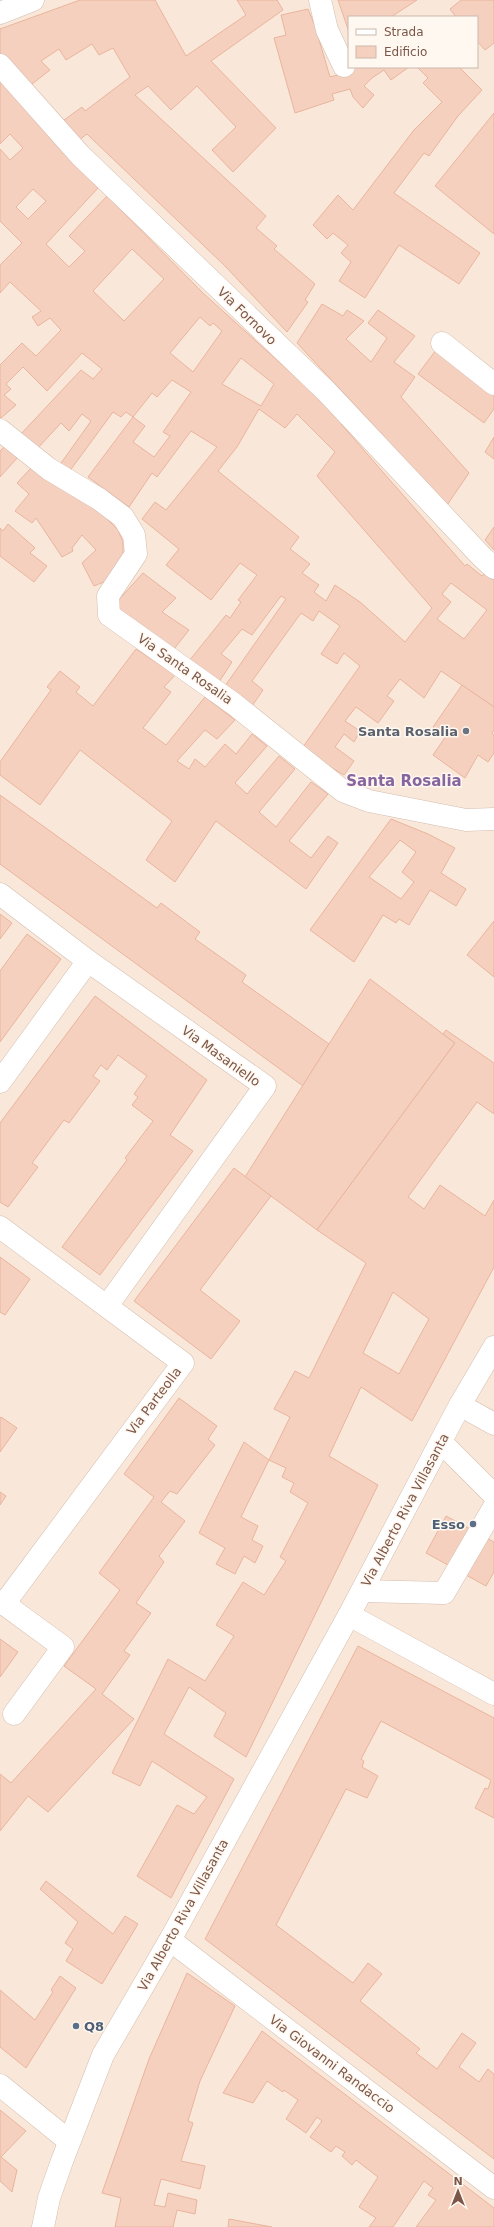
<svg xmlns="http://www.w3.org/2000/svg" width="494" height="2227" font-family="'DejaVu Sans',sans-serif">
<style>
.residential{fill:#f9e8d9;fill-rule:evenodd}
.building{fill:#f6d0be;stroke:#eab49d;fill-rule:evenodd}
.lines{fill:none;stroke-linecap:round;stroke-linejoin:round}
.minor-casing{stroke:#d4bdaf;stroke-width:23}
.minor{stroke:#fff;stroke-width:22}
.worship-dot{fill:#6b7280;stroke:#fff8f1;stroke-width:1.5}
.service-dot{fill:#5c6f8a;stroke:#fff8f1;stroke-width:1.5}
.labels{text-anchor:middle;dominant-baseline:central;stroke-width:3;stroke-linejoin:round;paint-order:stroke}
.street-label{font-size:13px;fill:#7c5749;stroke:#fff8f1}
.worship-label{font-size:13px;font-weight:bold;fill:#5b616d;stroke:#fff8f1;text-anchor:end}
.service-label{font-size:13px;font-weight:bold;fill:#4e5e75;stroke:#fff8f1;text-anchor:end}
.quarter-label{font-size:15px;font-weight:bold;fill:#87659f;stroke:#fff8f1}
</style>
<rect width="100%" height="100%" fill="#fef4e9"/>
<path class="residential" d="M0,0H494V2227H0ZM349,17H477V67H349Z"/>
<g class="building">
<path d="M80,0H155L186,56L246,15L237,0H277L283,10L211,61L276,128L233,172L212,150L236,127L197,86L171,110L148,86L135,95L266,216L256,228L277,246L274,249L315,284L305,300L308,302L287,332L225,266L87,134L76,142L60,123L82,107L85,111L130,77L113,48L99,55L92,44L66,60L59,49L41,61L50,70L28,87L0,54V29Z"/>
<path d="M338,0H417L391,17H349V32Z"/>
<path d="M461,0H494V43L485,50L477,41V17H456L450,9Z"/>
<path d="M308,9L315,26L330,77L348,72L352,67H409L391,80L384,70L372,78L364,86L374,95L363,108L353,97L350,89L332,94L334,100L295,113L274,38L286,35L281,15Z"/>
<path d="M417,67H459L482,90L458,116L429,156L424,153L394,193L480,253L459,284L399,245L365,298L339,281L351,262L341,253L348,245L333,233L327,239L313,225L338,195L353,210L414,130L442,102L423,83L428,78Z"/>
<path d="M0,81L98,188L46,244L69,267L85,251L69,236L107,196L203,293L344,421L341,424L465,566L467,564L482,576L486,573L494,580V707L441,671L424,698L400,679L387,696L394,701L378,723L356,707L345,721L360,731L354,742L344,734L335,747L354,761L344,775L322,762L303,747L360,666L344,653L337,664L321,654L340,626L319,611L313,621L301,613L252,681L263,690L252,706L225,686L286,599L281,596L252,635L242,629L221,654L232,662L219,682L189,661L226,615L230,618L241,602L238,600L257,575L240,563L211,600L166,565L179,549L142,519L155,502L166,510L217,447L191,431L157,477L152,473L129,507L88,477L133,417L145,426L133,442L154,457L170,436L163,432L191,392L172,380L157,397L152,393L133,417L126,412L121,417L113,412L69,472L59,466L91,421L82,414L69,431L61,423L37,449L20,435L81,370L93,379L102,369L82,353L47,391L23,367L6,384L11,389L4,395L16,405L1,418L0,417V365L22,343L36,356L61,330L50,318L38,326L32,317L41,311L10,282L0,293V265L22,243L0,221V149L10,160L23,148L10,134L0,144ZM33,189L46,201L28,219L16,207ZM132,249L164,279L124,321L93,291ZM200,317L210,326L213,323L222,331L193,372L170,353ZM241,358L274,384L261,406L222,384ZM259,409L285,428L297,414L335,452L317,476L432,608L405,642L360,602L335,585L326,601L314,592L319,585L302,573L310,564L290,549L299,537L218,471L237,447ZM451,583L487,610L464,639L437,619L451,602L442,594Z"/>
<path d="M494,113V234L435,186Z"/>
<path d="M322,304L343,316L347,310L364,321L346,339L371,362L387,338L368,323L378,310L415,336L394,362L415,377L401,397L469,473L445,508L377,429L297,343Z"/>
<path d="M436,350L494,393V409L484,423L418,374Z"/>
<path d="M494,437V459L485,452Z"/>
<path d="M6,445L19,456L0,477V451Z"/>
<path d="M33,466L101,513L118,530L123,542V558L106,581L94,586L82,563L96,550L82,535L72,548L73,551L62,557L36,518L32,523L15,511L29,494L17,483Z"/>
<path d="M8,524L35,548L30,553L47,566L34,582L0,556V528L3,531Z"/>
<path d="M494,527V550L485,540Z"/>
<path d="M143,573L176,598L162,612L189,630L174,649L114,605Z"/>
<path d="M136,649L175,675L164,687L171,692L143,728L166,745L205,697L235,720L217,739L205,730L177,761L189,769L195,759L205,767L225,744L236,754L252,734L267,746L235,783L247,794L279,756L295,769L259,812L276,827L311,782L328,794L289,841L311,858L328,836L338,843L306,889L216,821L175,882L146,860L172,821L80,750L40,805L0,775V762L51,690L47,687L60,671L80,687L76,692L93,706Z"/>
<path d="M462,685L494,707V730L492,733L494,735V753L488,762L478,755L465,778L433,755L446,736L433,727Z"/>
<path d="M0,795L157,908L161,903L200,932L195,939L246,975L242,982L329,1044L303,1086L0,864Z"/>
<path d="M391,819L428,834L455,848L441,873L466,889L456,906L430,890L409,925L399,919L396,923L383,915L354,962L310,930ZM400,840L416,852L402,872L414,882L401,899L369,877Z"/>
<path d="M0,914L12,923L0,939Z"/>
<path d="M494,921V977L467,955Z"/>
<path d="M27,934L61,959L0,1042V971Z"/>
<path d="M370,979L455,1043L317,1230L245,1177Z"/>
<path d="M95,996L207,1080L170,1135L193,1151L100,1275L62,1247L127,1160L125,1158L153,1121L132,1105L138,1097L134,1094L147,1076L118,1055L107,1070L101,1065L93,1076L100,1081L69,1123L64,1120L32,1163L38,1167L8,1207L0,1202V1123Z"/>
<path d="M446,1030L494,1063V1114L477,1102L408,1197L424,1209L440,1185L485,1216L494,1200V1267L412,1421L361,1387L329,1456L378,1485L246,1757L214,1736L226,1713L189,1687L164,1734L234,1779L171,1898L137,1876L177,1805L194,1814L207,1797L152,1761L140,1786L112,1773L168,1659L205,1681L234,1636L216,1625L243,1582L264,1595L286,1561L280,1557L308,1503L290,1492L294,1483L282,1477L286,1468L269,1460L290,1417L274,1409L295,1371L309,1378L366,1263L317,1230L455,1043L443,1034ZM393,1292L429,1319L399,1374L363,1353Z"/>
<path d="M234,1168L271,1196L200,1290L240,1321L211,1359L134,1301Z"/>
<path d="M0,1257L30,1279L5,1315L0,1312Z"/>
<path d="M179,1398L217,1426L208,1439L215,1445L177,1494L170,1491L161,1502L185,1521L159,1556L164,1562L136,1603L151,1613L124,1651L130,1655L102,1694L134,1719L48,1812L28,1796L0,1831V1774L11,1783L96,1689L64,1666L120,1590L99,1573L154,1497L124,1474Z"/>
<path d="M1,1417L17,1428L0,1452V1418Z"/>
<path d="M244,1442L269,1460L241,1517L258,1526L252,1540L263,1546L255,1563L244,1556L235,1574L216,1564L225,1548L199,1533Z"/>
<path d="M0,1492L6,1496L0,1505Z"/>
<path d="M446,1516L494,1542V1572L486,1586L426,1553Z"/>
<path d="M0,1639L18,1652L0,1677Z"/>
<path d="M358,1646L494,1718V1818L475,1808L485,1788L488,1789L491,1780L381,1721L361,1759L364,1761L362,1767L378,1776L367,1798L346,1789L276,1925L353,1983L368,1963L382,1974L360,2001L420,2049L416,2053L437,2069L462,2033L476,2043L459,2067L479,2082L488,2069L494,2074V2159L205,1939Z"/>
<path d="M46,1881L113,1934L125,1916L138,1924L102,1984L66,1961L73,1949L65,1943L78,1922L40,1889Z"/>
<path d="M187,1973L235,2006L200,2081L188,2121L193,2123L181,2161L205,2166L200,2189L161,2179L154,2205L165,2207L168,2193L197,2200L195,2214L177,2210L173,2227H115L121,2198L102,2193L149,2059Z"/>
<path d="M60,1976L76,1988L26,2068L0,2047V1990L35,2020L53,1992L51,1990Z"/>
<path d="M262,2031L494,2208V2227H416L436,2200L428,2195L433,2188L424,2181L393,2227H369L376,2218L359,2207L378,2177L356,2160L352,2165L342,2156L345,2152L336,2146L331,2152L310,2137L322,2121L317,2117L306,2133L286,2119L298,2100L284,2090L283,2092L267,2081L253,2103L223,2093Z"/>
<path d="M0,2110L26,2131L1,2157L17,2170L12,2192L0,2181Z"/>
<path d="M229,2219L272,2227H228Z"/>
</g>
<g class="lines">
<g class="minor-casing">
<g id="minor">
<path d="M320,0L327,30L344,66"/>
<path d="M0,13L33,0"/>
<path d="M0,65L80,155L326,391L482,557L494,568"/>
<path d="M442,343L494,384"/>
<path d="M0,430L49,469L99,499L123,517L134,535L136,554L108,596L109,615L234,704L343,791L369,801L466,820L494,819"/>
<path d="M0,894L88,961L265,1086L107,1306"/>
<path d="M0,1082L88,961"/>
<path d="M0,1227L183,1363L4,1604"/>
<path d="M460,1405L494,1424"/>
<path d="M441,1442L494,1495"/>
<path d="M362,1591L444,1593L494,1507"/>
<path d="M0,1601L63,1647L14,1714"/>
<path d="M349,1615L494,1694"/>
<path d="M170,1940L494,2188"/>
<path d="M0,2085L69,2141"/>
<path d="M43,2227L49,2198L62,2161L103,2055L170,1940L349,1615L460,1405L494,1347"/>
</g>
</g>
<use href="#minor" class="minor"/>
</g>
<circle class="worship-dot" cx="466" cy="731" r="4"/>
<g class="service-dot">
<circle cx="473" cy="1524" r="4"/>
<circle cx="76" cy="2026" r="4"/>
</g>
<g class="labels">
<g class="street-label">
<text transform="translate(247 316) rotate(44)">Via Fornovo</text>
<text transform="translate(185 669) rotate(35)">Via Santa Rosalia</text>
<text transform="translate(221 1056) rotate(36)">Via Masaniello</text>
<text transform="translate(154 1401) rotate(-53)">Via Parteolla</text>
<text transform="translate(405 1510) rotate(-62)">Via Alberto Riva Villasanta</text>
<text transform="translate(183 1915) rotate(-61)">Via Alberto Riva Villasanta</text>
<text transform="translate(332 2064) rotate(37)">Via Giovanni Randaccio</text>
</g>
<g class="worship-label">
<text x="458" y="731">Santa Rosalia</text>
</g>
<g class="service-label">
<text x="465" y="1524">Esso</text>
<text x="84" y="2026" text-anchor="start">Q8</text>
</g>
<g class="quarter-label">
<text x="404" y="781">Santa Rosalia</text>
</g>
</g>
<rect x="348" y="16" width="130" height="52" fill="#fff8f1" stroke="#cbb8ae"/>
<rect x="356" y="29" width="20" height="6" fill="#ffffff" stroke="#cbb8ae"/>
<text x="384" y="36" font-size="12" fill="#7c5749">Strada</text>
<rect x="356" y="46" width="20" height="12" fill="#f6d0be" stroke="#cbb8ae"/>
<text x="384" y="56" font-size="12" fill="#7c5749">Edificio</text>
<g transform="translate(458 2191)" stroke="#fff8f1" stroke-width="3" paint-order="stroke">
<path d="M0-3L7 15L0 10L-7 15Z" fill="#7c5749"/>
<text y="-6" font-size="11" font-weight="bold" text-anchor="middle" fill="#7c5749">N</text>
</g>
</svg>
